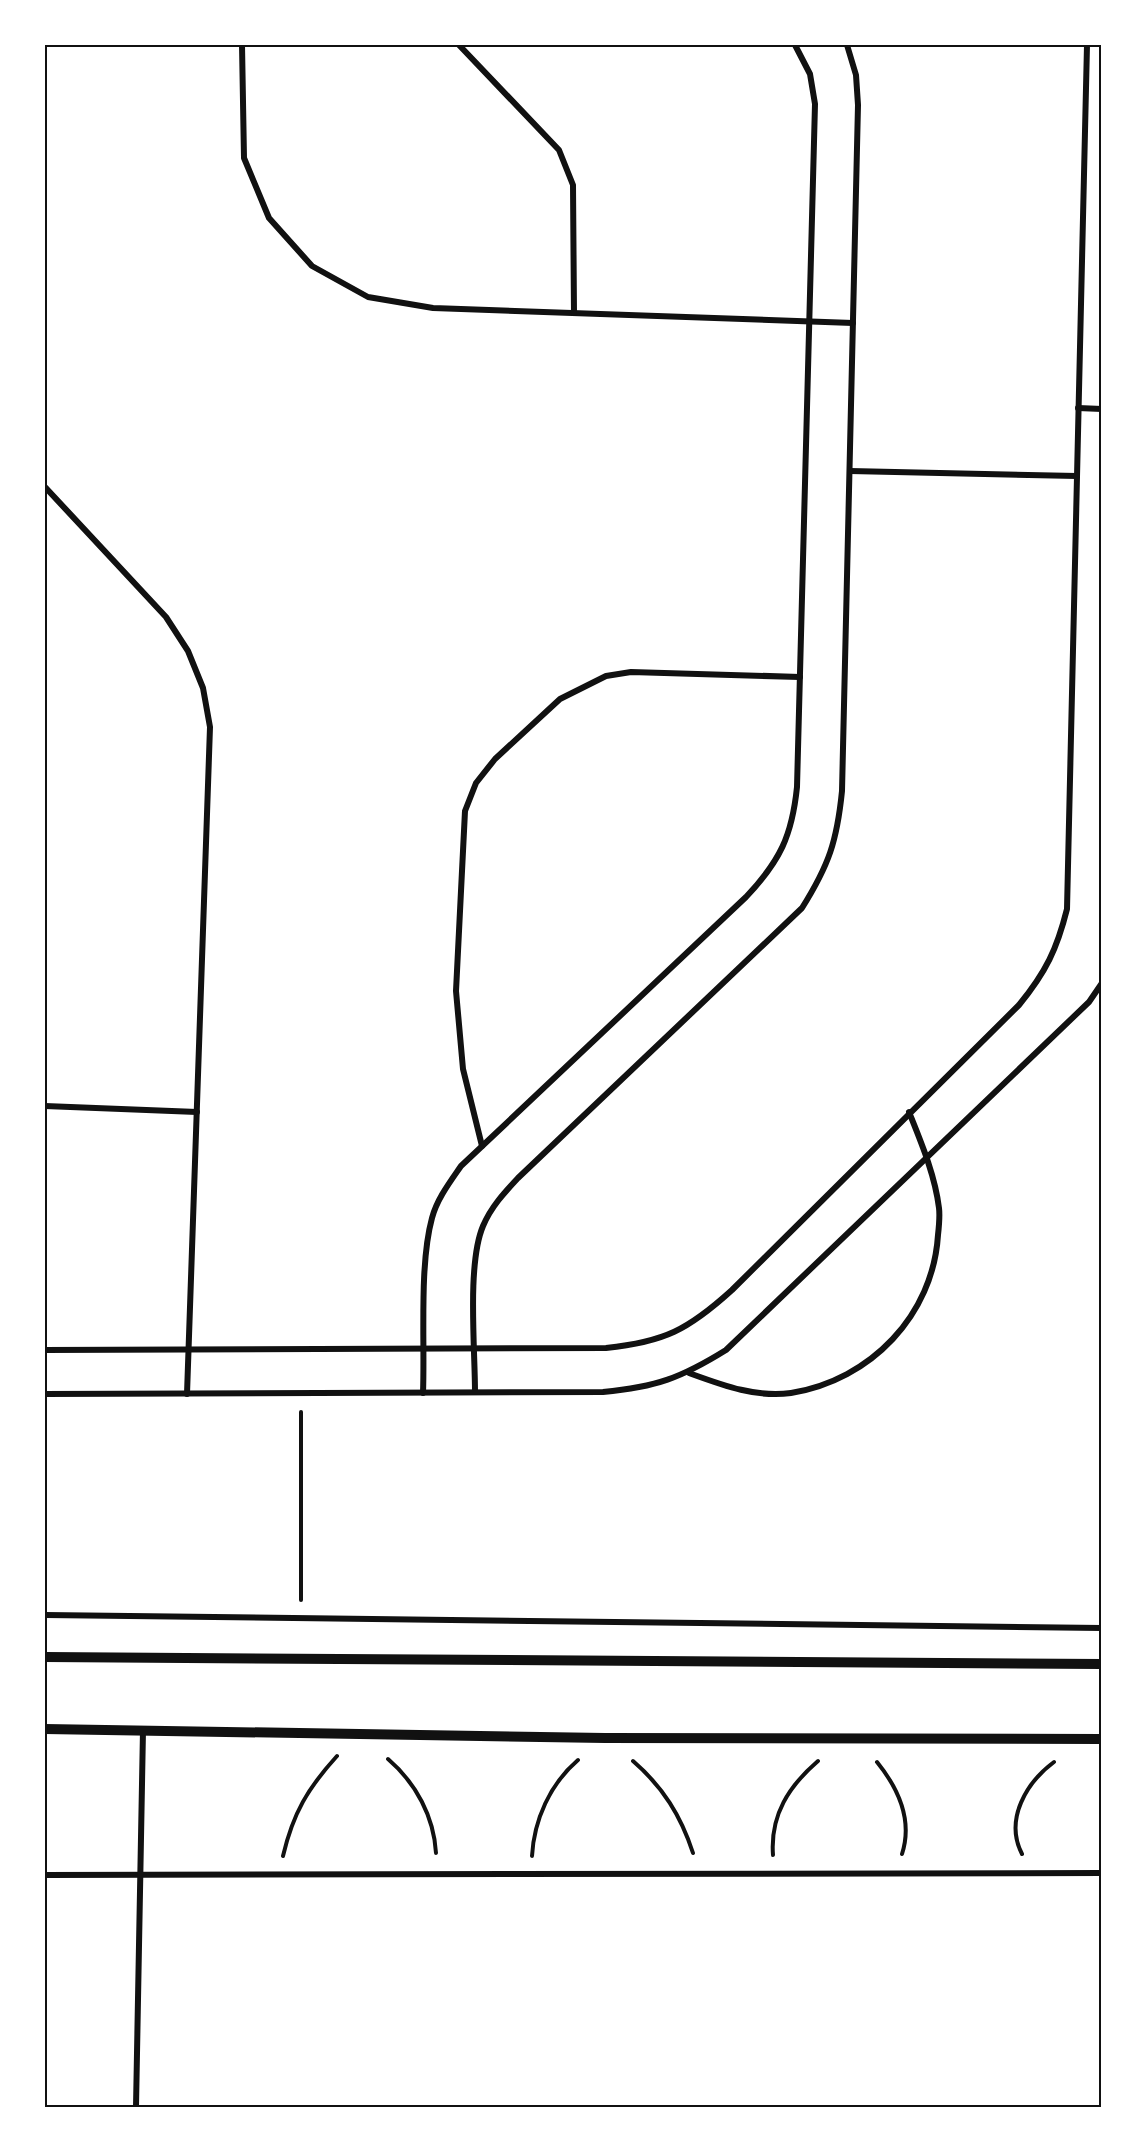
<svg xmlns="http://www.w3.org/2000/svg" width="1147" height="2152" font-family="Commissioner,sans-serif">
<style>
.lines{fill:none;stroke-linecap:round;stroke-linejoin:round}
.path{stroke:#111;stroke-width:4}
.minor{stroke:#111;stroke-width:6}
.tertiary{stroke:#111;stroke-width:10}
.neatline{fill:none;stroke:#111;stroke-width:2}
</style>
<rect width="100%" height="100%" fill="#fff"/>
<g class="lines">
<g class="path">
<path d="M301,1600V1412"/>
<path d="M388,1759C416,1783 434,1817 436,1853"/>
<path d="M633,1761C663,1787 681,1816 693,1853"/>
<path d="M877,1762C898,1788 913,1820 902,1854"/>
<path d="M1022,1854C1004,1819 1027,1782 1054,1762"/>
<path d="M773,1855C770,1815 789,1786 818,1761"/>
<path d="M283,1856C293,1813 308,1788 337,1756"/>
<path d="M532,1856C534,1820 550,1784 578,1760"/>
</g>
<g class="minor">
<path d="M242,45L244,158L269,218L312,266L368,297L433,308L853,323"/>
<path d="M459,45L559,150L573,185L574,313"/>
<path d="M1078,408L1102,409"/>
<path d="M850,471L1077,476"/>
<path d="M45,487L166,617L188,651L203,688L210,727L187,1394"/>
<path d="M45,1106L197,1112"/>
<path d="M482,1146L463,1069L456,991L465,811L476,783L495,759L560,699L606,676L631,672L800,677"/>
<path d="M45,1350L606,1348C664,1342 688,1330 732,1290L1019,1005C1046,972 1057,949 1067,909L1087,45"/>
<path d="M689,1373C722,1385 756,1398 791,1393C871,1380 933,1315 938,1235C939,1226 940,1216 939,1208C935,1175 921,1142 909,1112"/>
<path d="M475,1392C475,1348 467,1264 483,1226C491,1207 504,1193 518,1178L802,908C829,865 837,841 842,791L858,105L856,75L847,45"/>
<path d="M423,1393C425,1341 419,1266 432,1218C437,1199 450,1182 461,1166L746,897C780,861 792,836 797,787L815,104L810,74L795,45"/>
<path d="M45,1394L603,1392C656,1387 681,1378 726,1350L1089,1002L1102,983"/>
<path d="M45,1615L1102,1628"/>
<path d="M45,1875L1102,1873"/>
<path d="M136,2107L143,1730"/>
</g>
<g class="tertiary">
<path d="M45,1657L1102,1664"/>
<path d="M45,1729L605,1738L1102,1739"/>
</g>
</g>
<rect width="1147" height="2152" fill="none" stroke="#ffffff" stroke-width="93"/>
<rect x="46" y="46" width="1054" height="2060" class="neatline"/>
</svg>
